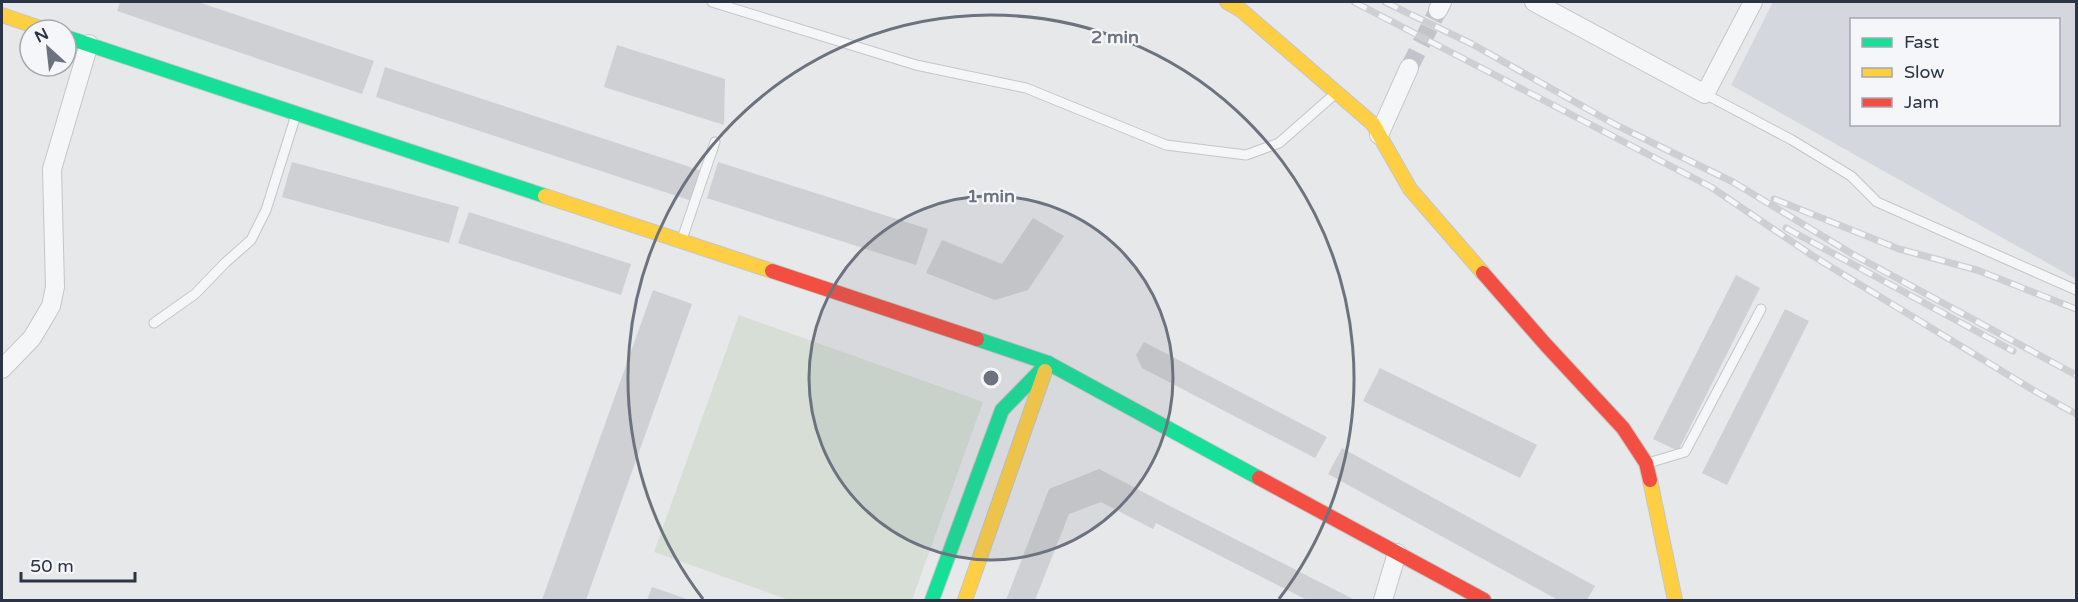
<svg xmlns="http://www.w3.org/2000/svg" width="2078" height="602" font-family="'Varela Round',sans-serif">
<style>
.built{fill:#d4d7dd;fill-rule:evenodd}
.green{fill:#d6ded6}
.building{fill:#ced0d3}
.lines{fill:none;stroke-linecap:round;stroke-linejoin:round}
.street-tunnel{stroke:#c1c4c9;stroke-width:18;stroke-dasharray:18 9;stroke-linecap:butt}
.lane-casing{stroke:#c4c6c8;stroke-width:11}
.street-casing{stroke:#c4c6c8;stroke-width:20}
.fast-casing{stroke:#c4c6c8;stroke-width:16}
.slow-casing{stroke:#c4c6c8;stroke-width:16}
.jam-casing{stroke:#c4c6c8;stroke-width:16}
.lane{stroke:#f5f6f7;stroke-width:9}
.street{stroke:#f5f6f7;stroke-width:18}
.fast{stroke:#16e098;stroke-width:14}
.slow{stroke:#ffcf43;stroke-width:14}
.jam{stroke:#f24e42;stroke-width:14}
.rail-casing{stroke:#cecfd2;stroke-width:7}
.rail{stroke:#f4f6f9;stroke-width:4.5;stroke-dasharray:14;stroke-linecap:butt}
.ring{fill:none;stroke:#6c737f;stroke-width:3}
.centre{fill:#6c737f;stroke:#f4f6f9;stroke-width:3}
.ring-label{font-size:18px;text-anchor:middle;font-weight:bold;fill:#6c737f;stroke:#f4f6f9;stroke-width:4.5;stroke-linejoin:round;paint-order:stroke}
</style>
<rect width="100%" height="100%" fill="#e6e8ea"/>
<path class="built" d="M1773,2H2076V279L1731,85ZM1852,20H2058V124H1852Z"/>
<path class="green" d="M739,315L983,402L912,600H789L654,552Z"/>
<g class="building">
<path d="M120,2H198L374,61L362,94L117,11Z"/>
<path d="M617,45L725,79L724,125L604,87Z"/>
<path d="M385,67L702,171L692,201L376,97Z"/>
<path d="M292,162L459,207L449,243L282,197Z"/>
<path d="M718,162L928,229L916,265L707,198Z"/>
<path d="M469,212L631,264L621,295L458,243Z"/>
<path d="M1033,218L1064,236L1028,290L995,300L926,273L942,240L1002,264Z"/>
<path d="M1736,275L1760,288L1678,451L1653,439Z"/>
<path d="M653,290L692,304L586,600H542Z"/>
<path d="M1785,309L1809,321L1727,485L1702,473Z"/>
<path d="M1144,342L1327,437L1315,458L1142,368L1136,355Z"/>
<path d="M1380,368L1537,445L1520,478L1363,401Z"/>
<path d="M1342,448L1595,586L1587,600H1558L1328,474Z"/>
<path d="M1099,469L1166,504L1355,600H1307L1156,523L1153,529L1101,502L1069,514L1035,600H1006L1049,489Z"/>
<path d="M652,587L690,600H647Z"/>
</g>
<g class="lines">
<path class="street-tunnel" d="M1409,68L1438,10"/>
<g class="lane-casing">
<g id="lane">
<path d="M712,2L916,65L1026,88L1166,145L1246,155L1279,143L1336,93"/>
<path d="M1705,94L1792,140L1851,176L1877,202L2076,290"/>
<path d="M682,239L715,142"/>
<path d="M154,323L195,294L226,262L251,240L266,210L296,115"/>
<path d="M1648,463L1685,452L1761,309"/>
</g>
</g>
<g class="street-casing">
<g id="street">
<path d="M1534,2L1705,94L1753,2"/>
<path d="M1438,10L1442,2"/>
<path d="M1379,135L1409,68"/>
<path d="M2,369L32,338L51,306L55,287L52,169L89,44"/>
<path d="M1383,600L1397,553"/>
</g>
</g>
<g class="fast-casing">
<g id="fast">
<path d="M66,37L545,196"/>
<path d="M977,339L1048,363L1259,478"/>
<path d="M932,600L1002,410L1048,363"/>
</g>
</g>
<g class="slow-casing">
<g id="slow">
<path d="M1227,2L1241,10L1373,124L1410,189L1483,273"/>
<path d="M2,15L46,30"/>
<path d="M545,196L772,271"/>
<path d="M1650,480L1675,600"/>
<path d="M965,600L1045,371"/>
</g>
</g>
<g class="jam-casing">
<g id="jam">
<path d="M772,271L977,339"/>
<path d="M1483,273L1546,345L1623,428L1646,463L1650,480"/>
<path d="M1259,478L1484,600"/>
</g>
</g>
<use href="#lane" class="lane"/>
<use href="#street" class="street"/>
<use href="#fast" class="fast"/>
<use href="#slow" class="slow"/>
<use href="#jam" class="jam"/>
<g class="rail-casing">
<g id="rail">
<path d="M1354,2L1711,187L1813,256L2033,390L2076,414"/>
<path d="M1385,2L1472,44L1616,125L1733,182L1854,255L2076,375"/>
<path d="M1774,199L1899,249L1977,270L2076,309"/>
<path d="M1786,228L2013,351"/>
</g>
</g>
<use href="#rail" class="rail"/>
</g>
<circle cx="991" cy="378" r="182" fill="#6c737f" fill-opacity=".12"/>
<g class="ring">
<circle cx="991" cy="378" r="182"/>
<path d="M703 599A363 363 0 1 1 1279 599"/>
</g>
<circle cx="991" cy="378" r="9" class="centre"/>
<g class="ring-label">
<text x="1115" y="43">2 min</text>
<text x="991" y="202">1 min</text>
</g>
<rect width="2078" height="602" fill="none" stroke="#2b3445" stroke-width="6"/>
<rect x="1850" y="18" width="210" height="108" fill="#f4f6f9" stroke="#a4a8b1" stroke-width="1.5"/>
<rect x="1862" y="38" width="30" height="9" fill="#16e098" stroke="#a4a8b1" stroke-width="1.5"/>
<text x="1904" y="48" font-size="18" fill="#2b3445">Fast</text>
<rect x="1862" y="68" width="30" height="9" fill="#ffcf43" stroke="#a4a8b1" stroke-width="1.5"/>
<text x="1904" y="78" font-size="18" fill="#2b3445">Slow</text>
<rect x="1862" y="98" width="30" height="9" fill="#f24e42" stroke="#a4a8b1" stroke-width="1.5"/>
<text x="1904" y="108" font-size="18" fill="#2b3445">Jam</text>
<g transform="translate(48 48) rotate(333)"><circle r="28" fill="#f4f6f9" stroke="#a4a8b1" stroke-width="1.5"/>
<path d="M0-4.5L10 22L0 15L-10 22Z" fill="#6c737f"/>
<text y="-9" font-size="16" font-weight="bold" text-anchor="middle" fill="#2b3445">N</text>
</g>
<path d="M21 572v9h114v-9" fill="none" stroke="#2b3445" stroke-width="3"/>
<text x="30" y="572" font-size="18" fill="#2b3445" stroke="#f4f6f9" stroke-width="4.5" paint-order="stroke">50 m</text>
</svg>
